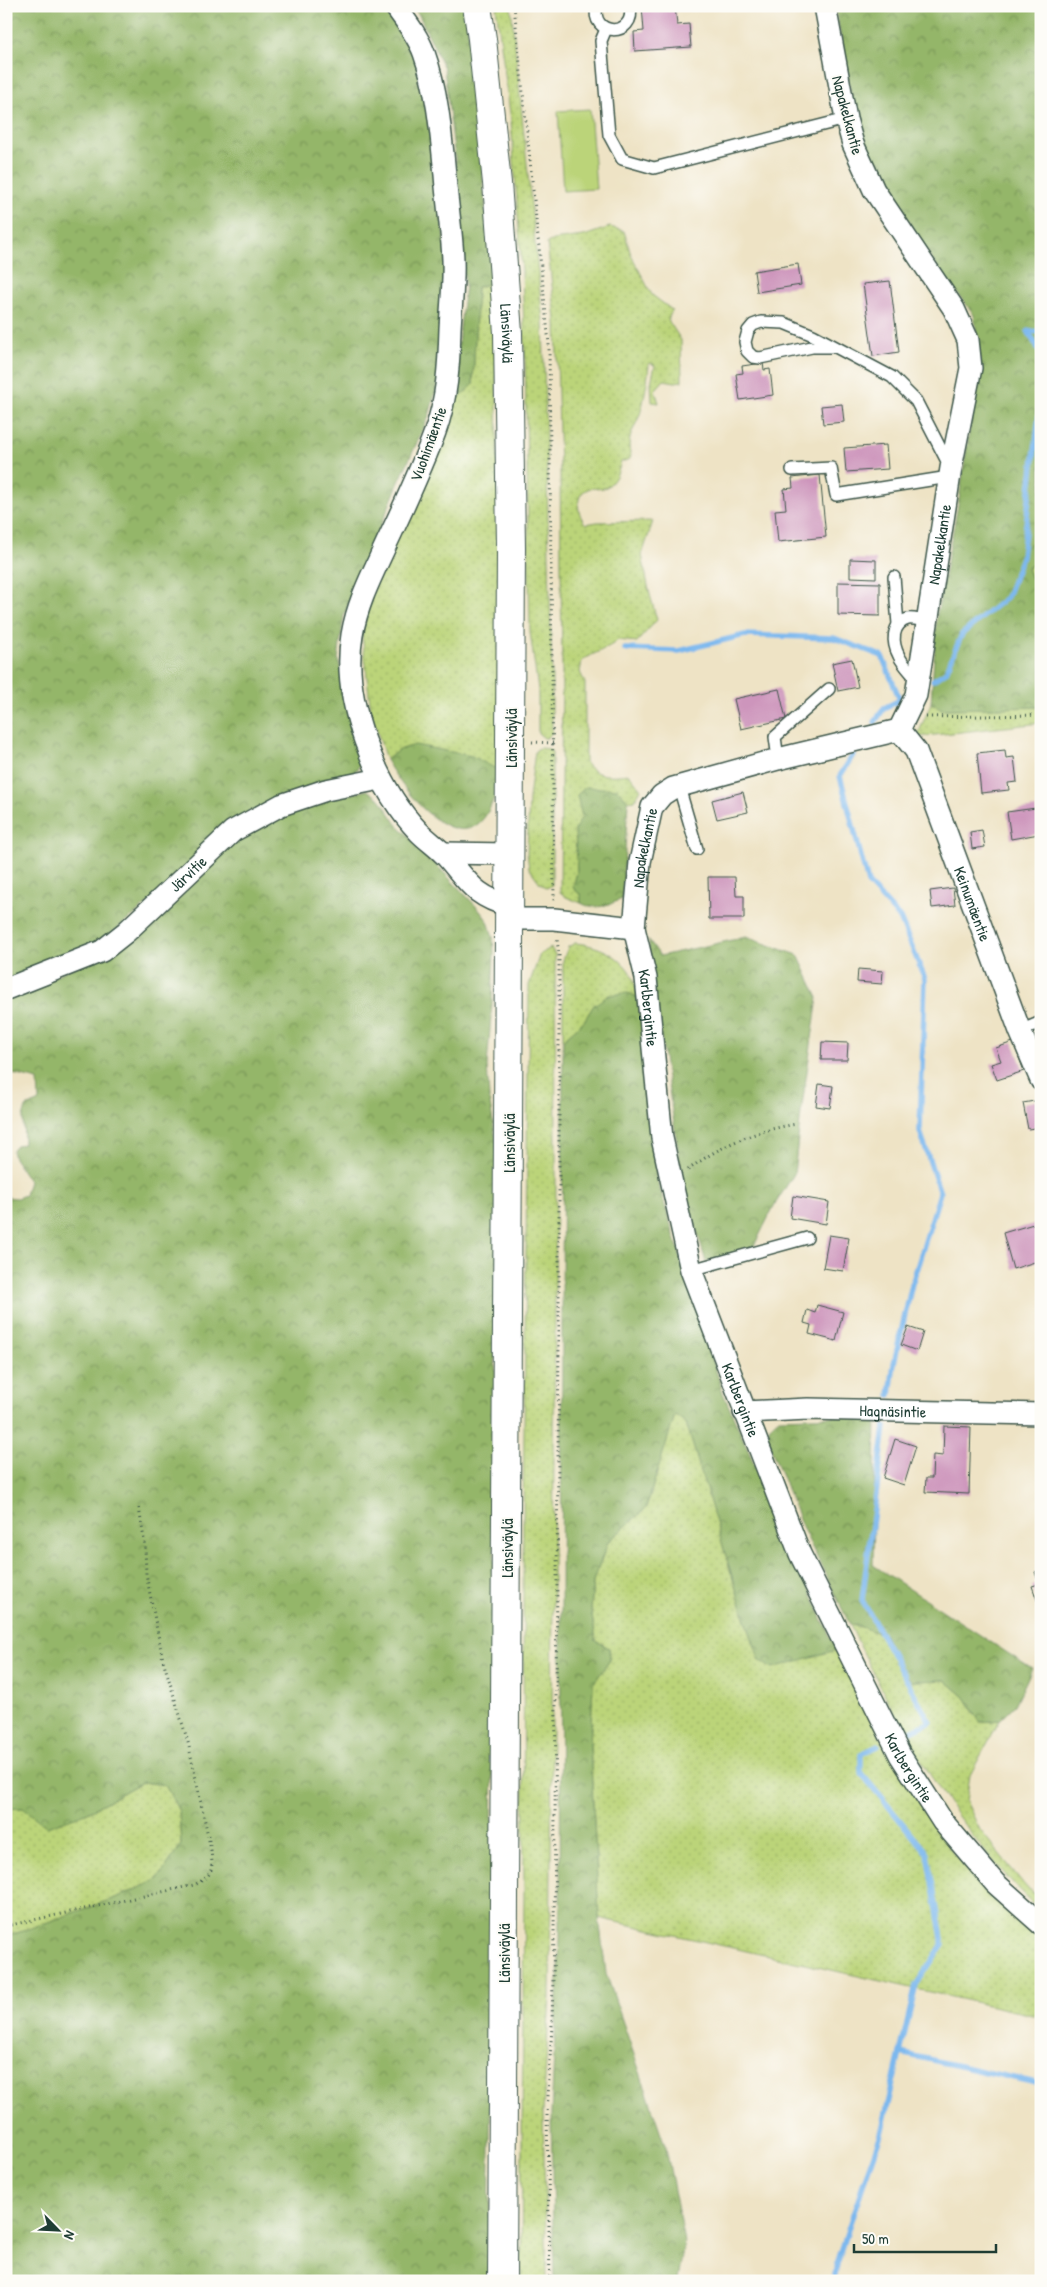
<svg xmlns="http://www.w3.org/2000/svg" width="1047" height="2287" font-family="'Patrick Hand',sans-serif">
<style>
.grass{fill:url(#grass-dots);stroke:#6d8856}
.forest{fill:url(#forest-crowns);stroke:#5a7a4e}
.pitch{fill:#bbd479;stroke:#6d8856}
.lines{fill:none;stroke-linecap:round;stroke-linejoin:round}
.stream{stroke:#7cb8ee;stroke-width:5.5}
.building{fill:#cd95bc}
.lane-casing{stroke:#3e564a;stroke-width:14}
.street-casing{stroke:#3e564a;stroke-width:24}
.primary-casing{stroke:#3e564a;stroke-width:30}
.path{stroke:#3e564a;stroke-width:3;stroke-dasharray:1 4;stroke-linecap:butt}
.lane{stroke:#fff;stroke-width:11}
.street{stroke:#fff;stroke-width:21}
.primary{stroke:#fff;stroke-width:28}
.labels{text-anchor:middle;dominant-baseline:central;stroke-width:4;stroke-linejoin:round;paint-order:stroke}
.street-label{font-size:16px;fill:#1f3d34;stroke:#fdfcf7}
</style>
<defs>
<pattern id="grass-dots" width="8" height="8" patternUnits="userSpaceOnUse" patternTransform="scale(1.25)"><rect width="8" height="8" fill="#bbd479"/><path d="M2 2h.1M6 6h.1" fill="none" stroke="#a0b769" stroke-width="1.8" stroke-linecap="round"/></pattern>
<pattern id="forest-crowns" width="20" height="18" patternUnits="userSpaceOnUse" patternTransform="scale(1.25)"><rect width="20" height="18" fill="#94b669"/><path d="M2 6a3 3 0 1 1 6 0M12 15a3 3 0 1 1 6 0" fill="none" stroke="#789557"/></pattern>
</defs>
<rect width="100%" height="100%" fill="#fdfcf7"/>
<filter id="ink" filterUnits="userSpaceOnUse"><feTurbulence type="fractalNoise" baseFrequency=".02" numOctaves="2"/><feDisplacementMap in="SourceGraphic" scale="10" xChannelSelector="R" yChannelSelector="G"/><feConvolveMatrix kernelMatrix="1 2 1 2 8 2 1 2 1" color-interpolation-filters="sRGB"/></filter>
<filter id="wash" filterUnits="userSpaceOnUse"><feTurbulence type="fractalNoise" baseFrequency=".0096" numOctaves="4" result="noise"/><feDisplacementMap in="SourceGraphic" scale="20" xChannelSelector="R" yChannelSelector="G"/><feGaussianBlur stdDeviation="1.12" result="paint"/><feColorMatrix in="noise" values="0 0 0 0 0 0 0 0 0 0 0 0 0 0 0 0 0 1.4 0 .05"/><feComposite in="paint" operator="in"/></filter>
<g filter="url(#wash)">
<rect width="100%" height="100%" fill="#eee3c5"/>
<g class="grass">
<path d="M496,6H511L543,322L552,678V733L547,738H544L538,733V690L530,632L525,356L522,271L511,121Z"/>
<path d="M610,227L624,231L631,255L652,295L672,310L668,320L681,340L682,381L675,382L664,380L655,390L659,403L652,402L651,383L655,365L649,363C649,372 643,407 640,414C635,428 625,440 631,455L630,459L621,462C619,470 616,480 608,486C602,491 593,486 586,490C574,496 578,517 586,524L597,522L653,521L642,555L649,591L657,620L637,642L618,640C607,650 594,652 582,661L580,672L585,683V762C596,778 611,776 629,774L641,789L635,800L628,801L617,789L582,817L575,829L577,872L573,888L581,895V903L566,897L560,892L562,672L560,469L556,319L547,243L553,240L584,236Z"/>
<path d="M492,283L497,397L500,771L399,750L386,760L371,711L362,634L372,594L451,405L473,385L477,287Z"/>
<path d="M1041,558V578H1031L1027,569Z"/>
<path d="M931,703L942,709L1041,707V723L917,737Z"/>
<path d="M539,748L549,749L552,752V885L547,888L540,883L529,868L527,853L529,798L535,751Z"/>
<path d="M575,943C597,945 619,954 631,974C635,980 636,990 638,997L594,1005L584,1021L563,1040V960L568,947Z"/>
<path d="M551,948L555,954L556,1169L550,1995L543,2113L547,2281H521L524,1892L523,1527L529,985L540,954Z"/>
<path d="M675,1414L686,1422C711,1502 732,1583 760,1661L773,1667L836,1650C869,1714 901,1779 943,1839C969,1878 1006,1909 1041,1940V2017L599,1918L590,1745L593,1684L610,1660L609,1648L596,1641L591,1610L593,1581L608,1542L646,1508Z"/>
<path d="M849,1623L885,1635L900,1669L912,1681L945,1680L965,1697L980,1722L1000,1720L970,1775L966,1801L980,1830L1027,1888L1041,1899V1910C954,1832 899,1727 849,1623Z"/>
<path d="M142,1782L165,1785L179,1811L181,1846L157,1880L118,1897L6,1937V1809L23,1808L86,1813Z"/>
</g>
<g class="forest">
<path d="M6,6H384L411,40L424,76L446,256L442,368L429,416L398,484L344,615L338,659L364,758L352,777L274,801L96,946L6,982Z"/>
<path d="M412,6H465L476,97L492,283L477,287L473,385L451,405L465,285L455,158L444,68L419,15Z"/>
<path d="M835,6H1041V558L1027,569L1031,578H1041V707L942,709L931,703L937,614L959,500L980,359L974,315L933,261L884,180L855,116Z"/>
<path d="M415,745L472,756L500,771C484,878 418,816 386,760L399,750Z"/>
<path d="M585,787L617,789L628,801L622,899C609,905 595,911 581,903V895L573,888L577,872L575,829L582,817L577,795Z"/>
<path d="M367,790L381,800L396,823L476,906L488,921L493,937L494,953L492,1004L487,1066L489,1098L497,1145L489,2281H6V1937L118,1897L157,1880L181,1845L179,1811L165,1785L142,1782L86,1813L47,1827L23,1808L6,1809V1197L17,1198L25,1195L29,1181L14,1158L12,1150L17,1145L24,1144L23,1118L26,1107L39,1101L38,1080L13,1074L6,1069V998L131,941L165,911L203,869L234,840L288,809Z"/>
<path d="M746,937L798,955L818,998L801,1112L794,1174L774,1206L750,1254L706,1262L683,1183L649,958V940L660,956Z"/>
<path d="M628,993L638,997L648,1071L657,1180L723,1393L836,1650L773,1668L760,1661C732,1583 711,1502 686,1423L675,1415L646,1508L608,1542L593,1581L591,1610L596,1641L609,1648L610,1660L593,1684L590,1745L599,1918L606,1973L666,2148L684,2242L678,2281H554L551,2114L560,1939L563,1040L584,1021L594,1005L609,995Z"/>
<path d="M876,1415L873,1565L1032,1669L1015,1705L1000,1720L980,1722L965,1697L945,1680L912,1681L900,1669L885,1635L849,1623L804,1531L768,1441C766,1430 770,1425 779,1418Z"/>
</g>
<path class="pitch" d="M590,109L596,189L563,191L558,111Z"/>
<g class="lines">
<g class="stream">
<path d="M1041,332L1028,331L1041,354"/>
<path d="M625,649L679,651L745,635L834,638L882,656L900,700"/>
<path d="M933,680L946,672L962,634L1007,597L1022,557L1041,400"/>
<path d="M875,722L884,708L902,699"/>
<path d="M853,755L840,776L868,883L900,918L925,979L920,1131L940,1193L912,1284L894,1363L890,1395"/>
<path d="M885,1427L862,1600L930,1722L907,1733"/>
<path d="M900,2053L1041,2084"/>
<path d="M834,2281L837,2264L863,2184L881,2134L916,1985L943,1944L927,1853L861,1773V1754L878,1746"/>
</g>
</g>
<g id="blocks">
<g class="building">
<path d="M642,6H675L677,25L689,24L691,47L635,51L634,32L644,31Z"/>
<path d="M798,264L801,285L757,292L754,271Z"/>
<path d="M890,281L899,352L873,356L863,284Z"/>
<path d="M763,363L764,370L770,369L773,395L740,400L736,374L743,373L742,366Z"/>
<path d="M842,404L844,422L823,424L821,406Z"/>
<path d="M886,445L888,469L846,472L844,448Z"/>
<path d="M820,475L826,537L778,542L775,510L786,509L784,489L793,488L792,478Z"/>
<path d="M850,559L876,560V578L850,577Z"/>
<path d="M838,582L880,583V616L838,615Z"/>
<path d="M852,659L858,687L838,691L832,663Z"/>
<path d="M779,689L786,719L741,729L734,699Z"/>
<path d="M1005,750L1006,758L1014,757L1017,782L1008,783L1009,790L981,793L977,753Z"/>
<path d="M743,792L748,812L717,819L712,800Z"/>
<path d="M1036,808L1039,834L1011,839L1007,812Z"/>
<path d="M982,830L985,847L972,849L970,832Z"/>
<path d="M708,877H735L736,896H744V919H709Z"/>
<path d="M953,888L955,905L932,908L930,891Z"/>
<path d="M858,969L883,971L882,984L857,982Z"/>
<path d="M822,1042L848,1043L847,1060H821Z"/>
<path d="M1013,1042L1024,1071L997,1080L991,1064L1001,1061L996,1048Z"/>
<path d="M819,1084L833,1086L830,1108L816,1106Z"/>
<path d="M1040,1100L1041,1127L1028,1129L1023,1103Z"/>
<path d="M793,1196L829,1202L826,1224L790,1218Z"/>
<path d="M1040,1222L1041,1260L1013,1269L1003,1233Z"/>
<path d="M829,1235L849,1238L843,1271L823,1268Z"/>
<path d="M817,1305L843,1312L836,1341L809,1334L811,1325L804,1323L807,1310L815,1313Z"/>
<path d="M908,1327L923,1332L917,1351L901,1345Z"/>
<path d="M944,1426L971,1427L969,1494L925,1492L926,1478H932L933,1455L943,1456Z"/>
<path d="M895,1439L916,1446L904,1485L883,1478Z"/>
<path d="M1041,1569V1602L1038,1603L1032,1586L1039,1584L1035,1572Z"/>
</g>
</g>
</g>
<g filter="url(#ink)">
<use href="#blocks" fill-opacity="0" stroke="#3e564a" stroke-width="1"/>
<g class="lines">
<g class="lane-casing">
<g id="lane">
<path d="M597,6C589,37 637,38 630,6"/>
<path d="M606,29L601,41L609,135L622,159L654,168L846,119"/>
<path d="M833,347H812L760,358L753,357L747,351L745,342L748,331L753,325L761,322L784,323L813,335L892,377L916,401L950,467"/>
<path d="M792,470L831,468L836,495L949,477"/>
<path d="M894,577L898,624"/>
<path d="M918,681C912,673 903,665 899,656C892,643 891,624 908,619C913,618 922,621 927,621"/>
<path d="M778,759L775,737L829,689"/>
<path d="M679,787L697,849"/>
<path d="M1020,1031L1041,1022"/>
<path d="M691,1270L807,1238"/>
</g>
</g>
<g class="street-casing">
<g id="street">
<path d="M395,6C405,20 418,36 424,53C438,92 441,134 445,175C447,203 452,232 453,260C454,283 451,306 450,329C449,365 447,399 435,432C420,473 401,512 383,551C370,579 357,605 352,635C341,699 375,786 419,832C427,840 437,847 445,855C469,882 473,896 510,906"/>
<path id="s1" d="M899,730L916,751L1020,1031L1041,1080"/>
<path d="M443,853L510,854"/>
<path id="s2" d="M510,919H554L634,928L646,978L662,1138L691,1270L800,1554L900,1755L943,1822L995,1883L1041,1924"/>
<path id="s3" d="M634,928L640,862L652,807L662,795L673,788L778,759L899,730L916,695L951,468L971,368L968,340L954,309L874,190L853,144L846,119L825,6"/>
<path id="s4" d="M6,989L102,951L126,932L233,831L281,805L326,790L380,779"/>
<path id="s5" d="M744,1412L808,1409L1041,1414"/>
</g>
</g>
<g class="primary-casing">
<g id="primary">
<path id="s6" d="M477,6L482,39L497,183L508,333L511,548L502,2281"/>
</g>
</g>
<g class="path">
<path d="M514,6L549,344L554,901"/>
<path d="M926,717L1041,715"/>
<path d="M532,742L554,743"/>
<path d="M688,1170C720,1145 757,1130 797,1124"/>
<path d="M6,1926L194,1885C213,1875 213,1871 211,1850L188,1742L163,1660L146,1574L145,1545L139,1508"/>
<path d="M550,2281L547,2115L552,2025L554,1934L559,1339V956L557,939"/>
</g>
<use href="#lane" class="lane"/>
<use href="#street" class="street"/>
<use href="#primary" class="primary"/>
</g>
</g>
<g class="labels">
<g class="street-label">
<text transform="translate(848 115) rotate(75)">Napakelkantie</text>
<text stroke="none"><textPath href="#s6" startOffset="329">Länsiväylä</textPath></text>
<text transform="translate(428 444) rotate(-70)">Vuohimäentie</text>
<text stroke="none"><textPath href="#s3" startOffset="576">Napakelkantie</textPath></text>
<text transform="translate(511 738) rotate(-90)">Länsiväylä</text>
<text stroke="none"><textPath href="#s3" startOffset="81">Napakelkantie</textPath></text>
<text stroke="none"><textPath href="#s4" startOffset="219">Järvitie</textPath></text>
<text stroke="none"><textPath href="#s1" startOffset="190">Keinumäentie</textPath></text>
<text stroke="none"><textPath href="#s2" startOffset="206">Karlbergintie</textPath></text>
<text transform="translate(509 1143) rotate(-90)">Länsiväylä</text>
<text stroke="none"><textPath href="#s2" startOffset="611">Karlbergintie</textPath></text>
<text stroke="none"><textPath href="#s5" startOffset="149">Hagnäsintie</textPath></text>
<text transform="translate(507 1548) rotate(-90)">Länsiväylä</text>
<text stroke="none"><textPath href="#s2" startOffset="1016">Karlbergintie</textPath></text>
<text transform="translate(504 1953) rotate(-90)">Länsiväylä</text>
</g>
</g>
<rect width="1047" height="2287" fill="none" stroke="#fdfcf7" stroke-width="25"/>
<g transform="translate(58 2230) rotate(114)" stroke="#fdfcf7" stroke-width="4" paint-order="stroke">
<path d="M0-4L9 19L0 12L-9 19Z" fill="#1f3d34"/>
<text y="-8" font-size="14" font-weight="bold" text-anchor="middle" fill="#1f3d34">N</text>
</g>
<path d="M854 2244v8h142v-8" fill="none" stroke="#1f3d34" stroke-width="2.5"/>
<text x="862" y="2244" font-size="15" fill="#1f3d34" stroke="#fdfcf7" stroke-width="4" paint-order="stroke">50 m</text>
</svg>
